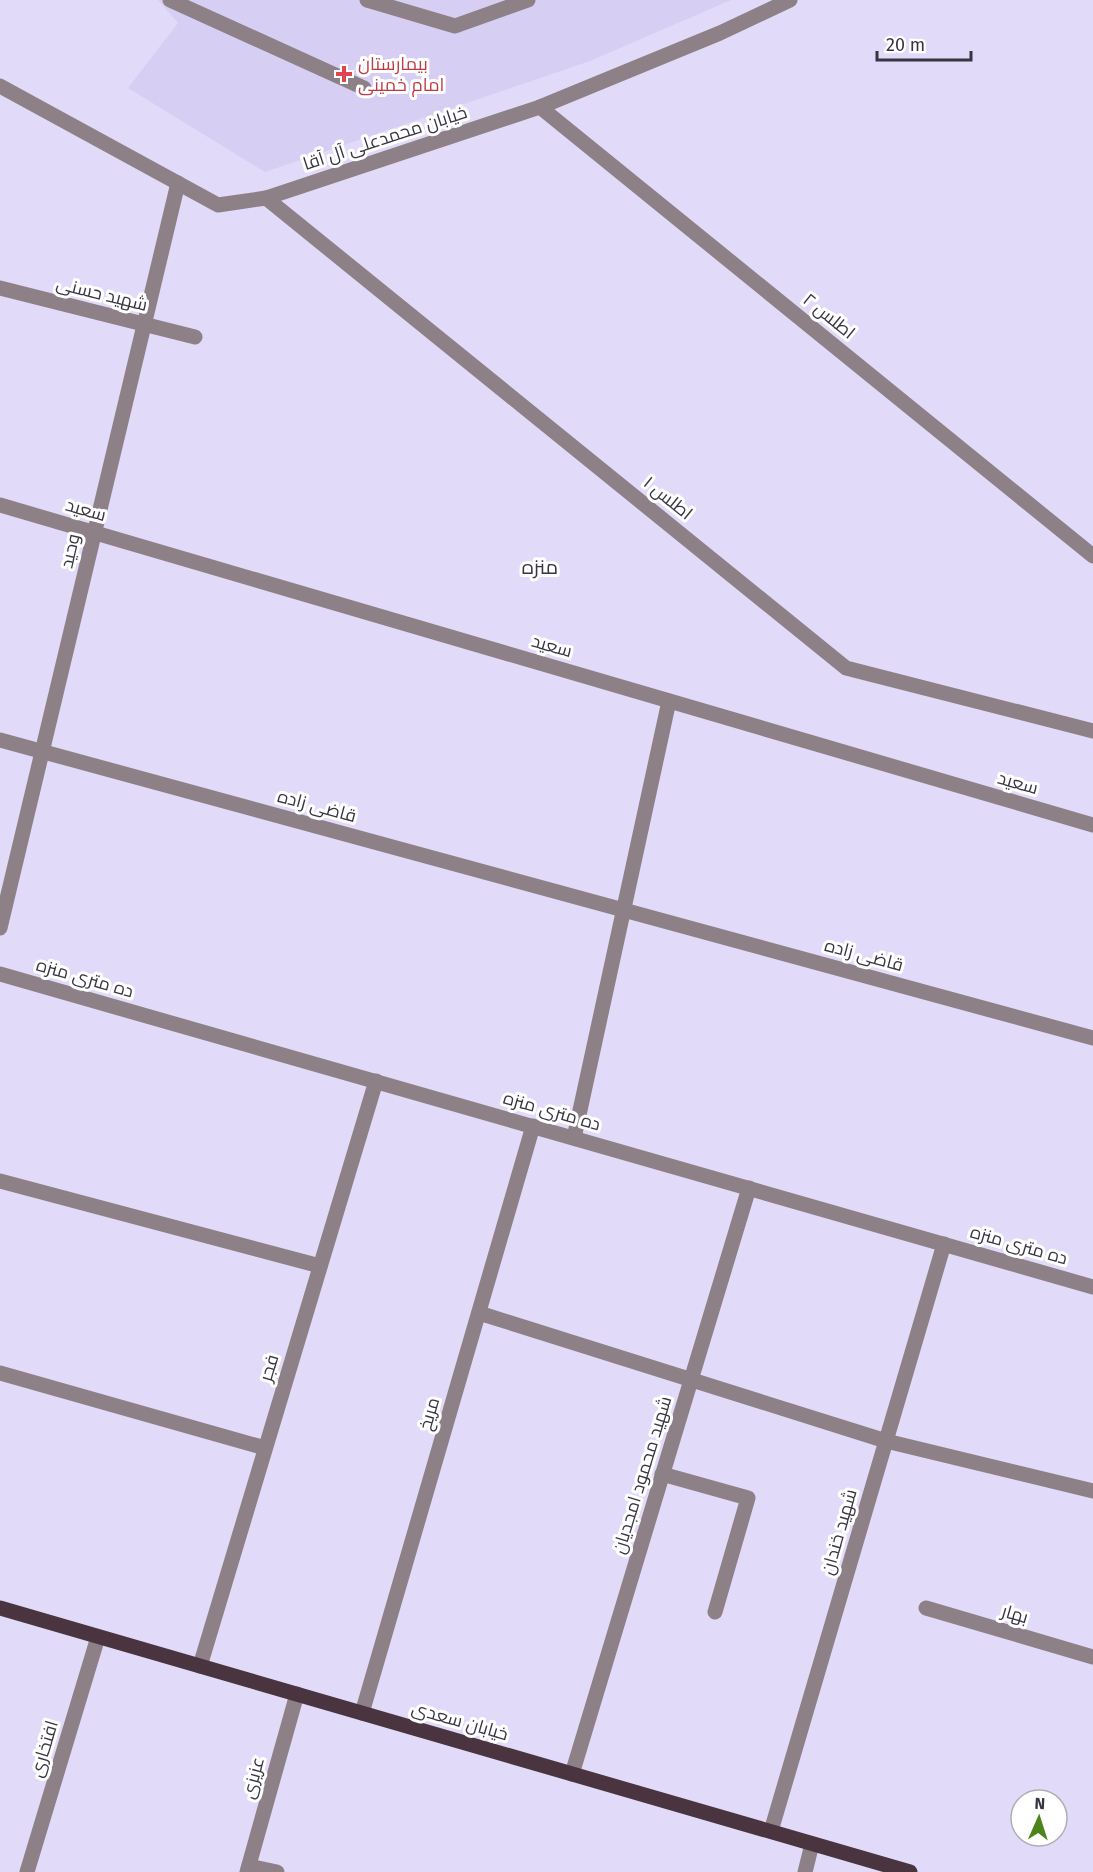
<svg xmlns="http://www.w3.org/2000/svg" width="1093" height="1872" font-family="'Fira Sans',Cairo,sans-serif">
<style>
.built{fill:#d7cef4}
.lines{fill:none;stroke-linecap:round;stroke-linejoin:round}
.minor{stroke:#8d8086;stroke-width:15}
.major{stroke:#4a3440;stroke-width:15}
.health-dot{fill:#e0444e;stroke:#fff;stroke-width:2}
.labels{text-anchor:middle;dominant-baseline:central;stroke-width:6;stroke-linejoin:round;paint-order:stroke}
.health-label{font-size:18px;fill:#be3a42;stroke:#fff;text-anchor:start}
.street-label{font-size:18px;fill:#383541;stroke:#fff}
.neighbourhood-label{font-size:20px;fill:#383541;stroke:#fff}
</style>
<rect width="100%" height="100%" fill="#e1daf8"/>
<path class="built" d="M158,0H731L590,61L265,172L128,88L178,23Z"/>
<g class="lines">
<g class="minor">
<path d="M170,0L364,88"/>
<path d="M367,0L455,26L528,0"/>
<path d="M0,86L218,205L266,198L540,107L720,33L790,0"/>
<path d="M540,107L1093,556"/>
<path d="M266,198L846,668L1093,731"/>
<path d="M0,288L195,337"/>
<path d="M0,505L1093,825"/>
<path d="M0,740L1093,1038"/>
<path d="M0,928L178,183"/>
<path d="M0,974L1093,1287"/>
<path d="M574,1138L669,701"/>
<path d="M0,1181L320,1266"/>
<path d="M479,1313L886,1441L1093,1491"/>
<path d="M0,1373L265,1448"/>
<path d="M662,1474L748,1498L715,1612"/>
<path d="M926,1608L1093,1657"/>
<path d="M200,1666L376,1081"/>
<path d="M362,1713L533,1126"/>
<path d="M572,1774L749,1188"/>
<path d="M771,1831L944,1244"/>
<path d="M249,1866L277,1872"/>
<path d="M27,1872L98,1637"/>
<path d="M247,1872L297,1694"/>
<path d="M805,1872L812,1844"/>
</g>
<path class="major" d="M0,1608L910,1872"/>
</g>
<path class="health-dot" d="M341 65h6v6h6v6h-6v6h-6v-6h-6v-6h6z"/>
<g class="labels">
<g class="health-label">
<text x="358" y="64">بیمارستان<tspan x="358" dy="21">امام خمینی</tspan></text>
</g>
<g class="street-label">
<text transform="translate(385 138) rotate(-18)">خیابان محمدعلی آل آقا</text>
<text transform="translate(102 294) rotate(14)">شهید حسنی</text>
<text transform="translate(829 316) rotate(39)">اطلس ۲</text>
<text transform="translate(668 498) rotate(39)">اطلس ۱</text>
<text transform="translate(86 510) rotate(16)">سعید</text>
<text transform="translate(70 551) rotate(-77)">وحید</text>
<text transform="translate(552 646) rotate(16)">سعید</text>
<text transform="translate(1018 783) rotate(16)">سعید</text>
<text transform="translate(317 806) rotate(15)">قاضی زاده</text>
<text transform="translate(864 955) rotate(15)">قاضی زاده</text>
<text transform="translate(85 978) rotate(16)">ده متری منزه</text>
<text transform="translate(552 1111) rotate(16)">ده متری منزه</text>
<text transform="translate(1019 1245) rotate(16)">ده متری منزه</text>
<text transform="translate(269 1368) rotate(-73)">فجر</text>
<text transform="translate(429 1414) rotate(-74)">مریخ</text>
<text transform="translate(642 1475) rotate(-73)">شهید محمود امجدیان</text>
<text transform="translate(839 1532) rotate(-74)">شهید خندان</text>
<text transform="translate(1015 1614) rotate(16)">بهار</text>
<text transform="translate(460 1721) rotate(16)">خیابان سعدی</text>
<text transform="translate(44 1749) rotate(-73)">افتخاری</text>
<text transform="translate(253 1778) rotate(-75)">عزیزی</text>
</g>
<g class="neighbourhood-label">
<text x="540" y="567">منزه</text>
</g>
</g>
<g transform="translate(1039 1818) rotate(3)"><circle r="28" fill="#ffffff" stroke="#afaeb3" stroke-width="1.5"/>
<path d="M0-4.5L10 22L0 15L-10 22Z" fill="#4d831b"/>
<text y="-9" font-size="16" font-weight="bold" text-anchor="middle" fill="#383541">N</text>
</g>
<path d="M877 51v9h94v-9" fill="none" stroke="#383541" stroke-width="3"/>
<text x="886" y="51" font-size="18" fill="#383541" stroke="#ffffff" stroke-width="4.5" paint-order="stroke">20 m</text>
</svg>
